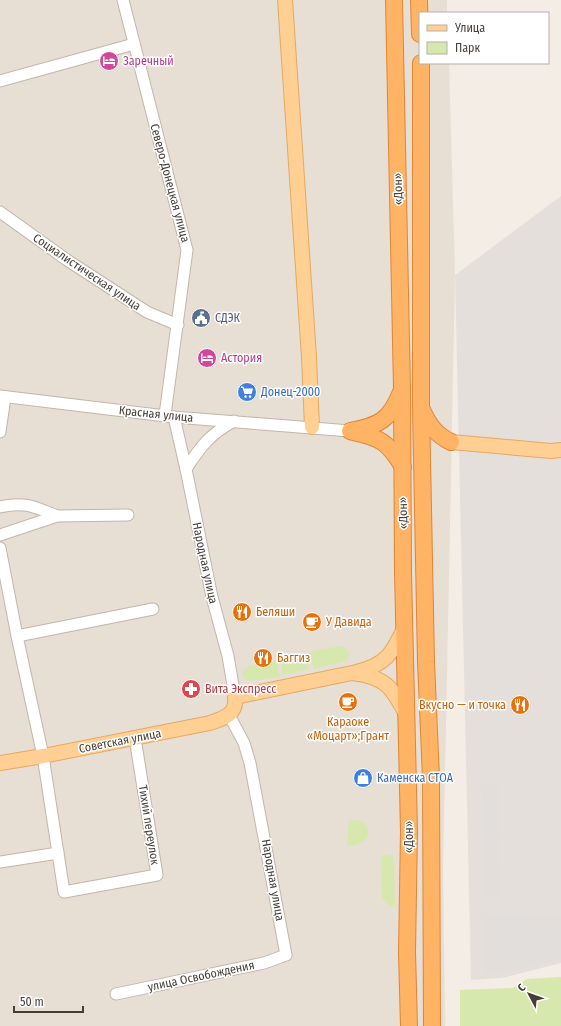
<svg xmlns="http://www.w3.org/2000/svg" width="561" height="1026" font-family="'Fira Sans Condensed',sans-serif">
<style>
.residential{fill:#e7ded4}
.industrial{fill:#e5dfdb}
.green{fill:#d7e8ae}
.parking{fill:#e1dedb}
.lines{fill:none;stroke-linecap:round;stroke-linejoin:round}
.minor-casing{stroke:#c2b6ab;stroke-width:13}
.major-casing{stroke:#e5a962;stroke-width:16}
.highway-casing{stroke:#e08534;stroke-width:18}
.minor{stroke:#fff;stroke-width:11}
.major{stroke:#ffcf93;stroke-width:14}
.highway{stroke:#ffb365;stroke-width:16}
.labels{text-anchor:middle;dominant-baseline:central;stroke-width:3;stroke-linejoin:round;paint-order:stroke}
.hotel-label{font-size:12px;fill:#b23c85;stroke:#fff;text-anchor:start}
.street-label{font-size:12px;fill:#463d35;stroke:#fff}
.service-label{font-size:12px;fill:#4e5e75;stroke:#fff;text-anchor:start}
.shop-label{font-size:12px;fill:#366cbe;stroke:#fff;text-anchor:start}
.food-label{font-size:12px;fill:#c56008;stroke:#fff;text-anchor:start}
.health-label{font-size:12px;fill:#be3a42;stroke:#fff;text-anchor:start}
</style>
<rect width="100%" height="100%" fill="#f3ede6"/>
<path class="residential" d="M0,0H447V13H420V63H449L455,275L443,872L445,1026H0Z"/>
<path class="industrial" d="M561,196V963L502,978L471,980L455,275Z"/>
<g class="green">
<path d="M339,646C349,647 352,654 346,661L314,669L310,652Z"/>
<path d="M306,653L309,669L283,675L280,659Z"/>
<path d="M276,660L280,677L249,681L246,680L243,676V670L249,666Z"/>
<path d="M349,820L362,821L367,826C371,843 359,845 347,846Z"/>
<path d="M391,855L394,857L395,906L391,907L382,898L381,856Z"/>
<path d="M561,977V1026H460V990L513,988L527,979Z"/>
</g>
<g class="parking">
<path d="M498,785L500,895H483L482,786Z"/>
<path d="M482,914L561,915V960L484,974Z"/>
</g>
<g class="lines">
<g class="minor-casing">
<g id="minor">
<path d="M123,0L187,250L165,415"/>
<path d="M0,81L134,44"/>
<path d="M0,212L67,260L147,312L178,325"/>
<path d="M0,396L174,417L350,431"/>
<path d="M174,417L186,469L212,597L228,656L235,697"/>
<path d="M0,432L5,397"/>
<path d="M186,469C200,447 210,434 234,421"/>
<path d="M0,507C25,501 35,507 57,516"/>
<path d="M0,535L57,516L128,515"/>
<path d="M0,548L17,636L43,756L64,892L157,875L135,738"/>
<path d="M17,636L153,609"/>
<path d="M0,862L58,853"/>
<path d="M116,994L264,963L286,955L250,763L244,743L229,715"/>
</g>
</g>
<g class="major-casing">
<g id="major">
<path d="M285,0L309,357L312,427"/>
<path d="M451,442L551,451L561,450"/>
<path d="M356,672C386,665 393,653 405,626"/>
<path d="M0,763L43,756L210,723C225,718 237,714 235,697L352,673C386,677 392,687 407,716"/>
</g>
</g>
<g class="highway-casing">
<g id="highway">
<path d="M394,0L402,389L403,572L409,831L407,952L409,1026"/>
<path d="M419,0L420,34"/>
<path d="M421,63V407L426,662L431,778L432,1026"/>
<path d="M422,410C429,425 436,435 451,442"/>
<path d="M350,431C379,426 390,420 401,392"/>
<path d="M353,432C381,438 388,442 403,467"/>
</g>
</g>
<use href="#minor" class="minor"/>
<use href="#major" class="major"/>
<use href="#highway" class="highway"/>
</g>
<defs>
<g id="hotel-disc" transform="scale(1)"><circle r="9.5" fill="#d1479c" stroke="#fff"/><path d="M-6-4.5h1.5V1H6V5H4.5V3h-9V5H-6ZM-4 0a1.8 1.8 0 1 1 3.6 0ZM.5 0V-2.5h3Q6-2.5 6 0Z" fill="#fff"/></g>
<g id="civic-disc" transform="scale(1)"><circle r="9.5" fill="#5c6f8a" stroke="#fff"/><path d="M-.6-6.5H3V-4.5H.6V-3L4-1V1h2V6H-6V1h2V-1L-.6-3ZM-1.2 2.5V6h2.4V2.5Z" fill="#fff"/></g>
<g id="supermarket-disc" transform="scale(1)"><circle r="9.5" fill="#3f7fe0" stroke="#fff"/><path d="M-6-5.5h2.5l.6 2H6L4.5 2H-2.5L-4.4-4H-6ZM-1.5 3.2a1.3 1.3 0 1 0 .1 0ZM3 3.2a1.3 1.3 0 1 0 .1 0Z" fill="#fff"/></g>
<g id="restaurant-disc" transform="scale(1)"><circle r="9.5" fill="#e8710a" stroke="#fff"/><path d="M-5-6h1v4h1v-4h1v4h1v-4h1v5L-1.5 .5V6h-2V.5L-5-1ZM5-6V6H3V1.5H1.5Q1.5-4 5-6Z" fill="#fff"/></g>
<g id="cafe-disc" transform="scale(1)"><circle r="9.5" fill="#e8710a" stroke="#fff"/><path d="M-5.5-4.5H6V0H3Q3 3.5 0 3.5H-2.5Q-5.5 3.5-5.5 0ZM3-3.2v2h1.7v-2ZM-6 4.5H4V6H-6Z" fill="#fff"/></g>
<g id="pharmacy-disc" transform="scale(1)"><circle r="9.5" fill="#e0444e" stroke="#fff"/><path d="M-2-6h4v4h4v4h-4v4h-4v-4h-4v-4h4Z" fill="#fff"/></g>
<g id="shop-disc" transform="scale(1)"><circle r="9.5" fill="#3f7fe0" stroke="#fff"/><path d="M-5-2.5h2.3a2.7 3.5 0 0 1 5.4 0H5L5.5 6h-11ZM-1.5-2.5h3a1.5 2.3 0 0 0-3 0Z" fill="#fff"/></g>
</defs>
<g fill-rule="evenodd">
<use href="#hotel-disc" x="109" y="61"/>
<use href="#civic-disc" x="201" y="318"/>
<use href="#hotel-disc" x="207" y="358"/>
<use href="#supermarket-disc" x="247" y="392"/>
<use href="#restaurant-disc" x="242" y="612"/>
<use href="#cafe-disc" x="312" y="622"/>
<use href="#restaurant-disc" x="263" y="658"/>
<use href="#pharmacy-disc" x="191" y="689"/>
<use href="#cafe-disc" x="348" y="702"/>
<use href="#restaurant-disc" x="520" y="705"/>
<use href="#shop-disc" x="363" y="778"/>
</g>
<g class="labels">
<g class="hotel-label">
<text x="123" y="61">Заречный</text>
<text x="221" y="358">Астория</text>
</g>
<g class="street-label">
<text transform="translate(170 183) rotate(75)">Северо-Донецкая улица</text>
<text transform="translate(398 189) rotate(-91)">«Дон»</text>
<text transform="translate(87 272) rotate(34)">Социалистическая улица</text>
<text transform="translate(156 414) rotate(6)">Красная улица</text>
<text transform="translate(403 513) rotate(-91)">«Дон»</text>
<text transform="translate(205 563) rotate(78)">Народная улица</text>
<text transform="translate(120 741) rotate(-11)">Советская улица</text>
<text transform="translate(149 825) rotate(81)">Тихий переулок</text>
<text transform="translate(409 837) rotate(-90)">«Дон»</text>
<text transform="translate(273 880) rotate(80)">Народная улица</text>
<text transform="translate(201 976) rotate(-12)">улица Освобождения</text>
</g>
<g class="service-label">
<text x="215" y="318">СДЭК</text>
</g>
<g class="shop-label">
<text x="261" y="392">Донец-2000</text>
<text x="377" y="778">Каменска СТОА</text>
</g>
<g class="food-label">
<text x="256" y="612">Беляши</text>
<text x="326" y="622">У Давида</text>
<text x="277" y="658">Баггиз</text>
<text x="506" y="705" text-anchor="end">Вкусно — и точка</text>
<text x="348" y="722" text-anchor="middle">Караоке<tspan x="348" dy="14">«Моцарт»;Грант</tspan></text>
</g>
<g class="health-label">
<text x="205" y="689">Вита Экспресс</text>
</g>
</g>
<rect x="419" y="12" width="130" height="52" fill="#ffffff" stroke="#b5b1ae"/>
<rect x="427" y="25" width="20" height="6" fill="#ffcf93" stroke="#b5b1ae"/>
<text x="455" y="32" font-size="12" fill="#463d35">Улица</text>
<rect x="427" y="42" width="20" height="12" fill="#d7e8ae" stroke="#b5b1ae"/>
<text x="455" y="52" font-size="12" fill="#463d35">Парк</text>
<g transform="translate(529 994) rotate(311)" stroke="#ffffff" stroke-width="3" paint-order="stroke">
<path d="M0-3L7 15L0 10L-7 15Z" fill="#463d35"/>
<text y="-6" font-size="11" font-weight="bold" text-anchor="middle" fill="#463d35">С</text>
</g>
<path d="M14 1006v6h69v-6" fill="none" stroke="#463d35" stroke-width="2"/>
<text x="20" y="1006" font-size="12" fill="#463d35" stroke="#ffffff" stroke-width="3" paint-order="stroke">50 m</text>
</svg>
